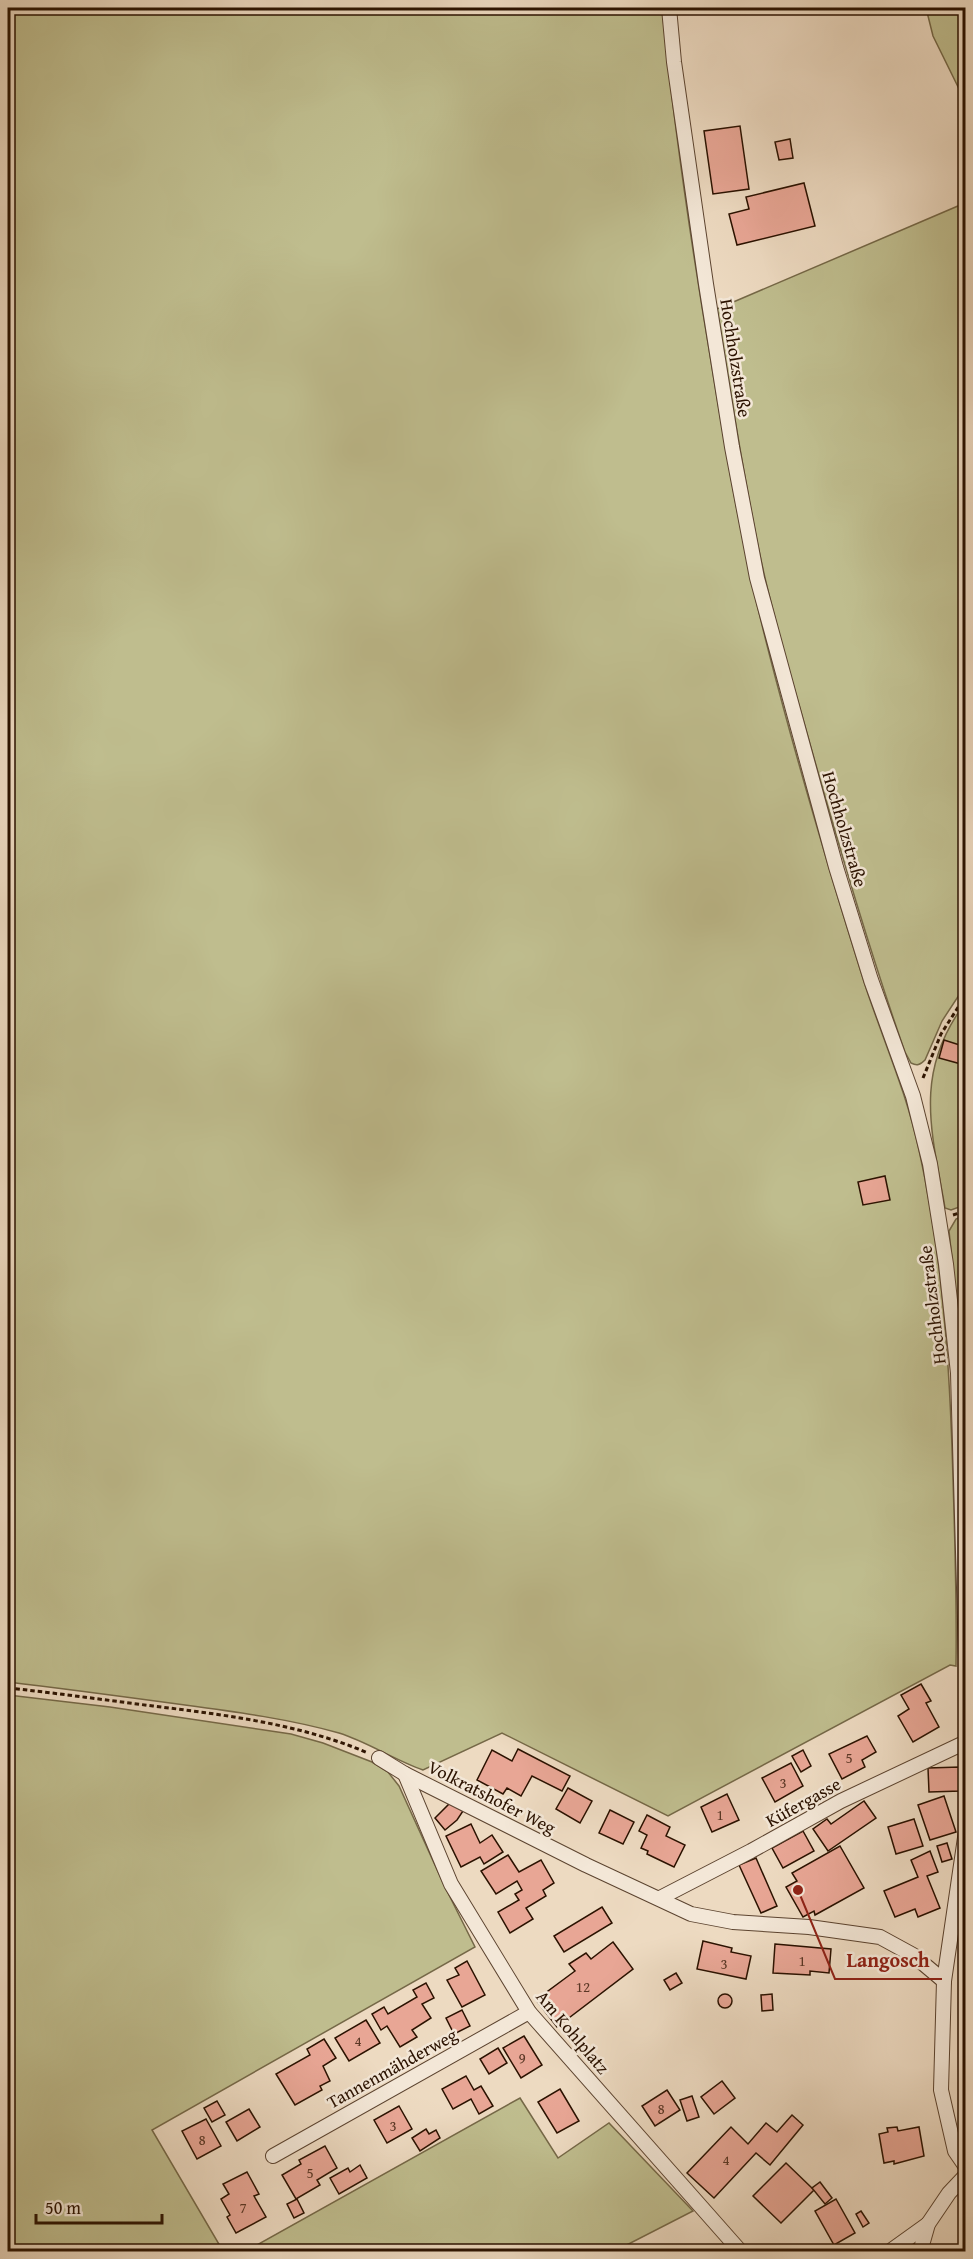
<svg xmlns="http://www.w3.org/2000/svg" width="973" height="2259" font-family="'Gentium Book Plus',serif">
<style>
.green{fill:#bfbd8e;stroke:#756847;stroke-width:1.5}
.building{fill:#e8a695;stroke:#2b1200;stroke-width:1.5}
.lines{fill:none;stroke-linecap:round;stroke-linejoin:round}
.street-casing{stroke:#5c4430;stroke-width:16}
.path{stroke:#2b1200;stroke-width:3;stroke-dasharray:4.5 3;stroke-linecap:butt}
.street{stroke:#f3e7d7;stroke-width:14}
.labels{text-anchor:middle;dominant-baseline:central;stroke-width:5;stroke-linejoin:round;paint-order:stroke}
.number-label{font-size:15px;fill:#5a3725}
.street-label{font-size:18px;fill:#2b1200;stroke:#f3e7d7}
.leader{fill:none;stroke:#8f2418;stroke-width:2}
.callout-dot{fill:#8f2418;stroke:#f3e7d7;stroke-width:2}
.callout-label{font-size:20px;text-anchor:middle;font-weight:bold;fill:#8f2418;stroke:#f3e7d7;stroke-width:5;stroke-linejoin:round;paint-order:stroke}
</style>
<rect width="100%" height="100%" fill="#eddac1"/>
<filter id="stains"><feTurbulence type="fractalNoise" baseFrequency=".00333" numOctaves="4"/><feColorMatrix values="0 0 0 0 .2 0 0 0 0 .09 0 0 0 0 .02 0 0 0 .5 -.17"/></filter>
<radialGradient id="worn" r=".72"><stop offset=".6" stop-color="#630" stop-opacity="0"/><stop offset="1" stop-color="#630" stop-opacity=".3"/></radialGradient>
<g class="green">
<path d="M8,8H662C674,126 691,244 711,361C727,459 744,557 769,653C798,766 831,877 866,988C884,1042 907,1094 919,1150C943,1258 950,1368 953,1479C955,1542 957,1604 956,1666L950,1665L668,1816L502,1733L423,1770C394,1760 368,1742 339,1733C289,1719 237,1712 185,1705C126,1697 67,1689 8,1682Z"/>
<path d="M926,8H965V101L933,36Z"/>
<path d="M965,203V986L942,1021L925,1060C920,1065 917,1066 911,1063L905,1052C869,950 839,847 810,744C793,683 774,622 761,560C743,477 731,393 717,309Z"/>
<path d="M965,1003V1205L951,1210L945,1208L944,1202C930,1126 915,1070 965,1003Z"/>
<path d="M965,1215L966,1362H963L949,1231L956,1219Z"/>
<path d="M8,1695L110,1707L291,1734L323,1743L372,1762L388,1772L399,1786L444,1885L475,1947L152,2130L223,2251L8,2252Z"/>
<path d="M520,2098L558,2158L609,2123L693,2211L615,2251H246Z"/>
</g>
<g class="building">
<path d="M740,126L749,189L713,194L704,131Z"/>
<path d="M790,139L793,158L779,160L775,142Z"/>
<path d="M804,183L815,226L737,245L729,214L749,209L746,197Z"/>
<path d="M944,1040L966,1047L961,1064L939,1058Z"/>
<path d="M885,1176L890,1200L863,1205L858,1182Z"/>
<path d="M921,1684L931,1701L926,1703L939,1727L913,1742L898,1716L909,1709L901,1695Z"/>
<path d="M867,1736L876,1752L862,1760L865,1767L842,1779L829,1754Z"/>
<path d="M518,1749L570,1776L562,1791L532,1776L521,1796L507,1788L503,1794L477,1780L492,1750L512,1761Z"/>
<path d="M803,1750L811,1766L801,1772L792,1756Z"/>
<path d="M791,1763L803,1786L775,1802L762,1778Z"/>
<path d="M960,1767L961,1791L929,1792L928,1768Z"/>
<path d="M568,1788L592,1801L580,1823L556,1809Z"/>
<path d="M727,1794L739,1820L712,1832L701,1807Z"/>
<path d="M944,1796L956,1832L930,1840L918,1805Z"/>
<path d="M864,1801L876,1818L828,1851L813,1829L827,1819L831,1824Z"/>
<path d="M450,1803L463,1811L457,1820L445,1830L435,1818Z"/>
<path d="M610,1810L634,1822L623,1844L599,1833Z"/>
<path d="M647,1815L670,1827L666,1836L685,1845L674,1867L647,1854L648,1851L641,1848L647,1835L639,1831Z"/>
<path d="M914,1819L923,1846L896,1854L888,1827Z"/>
<path d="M471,1824L480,1843L492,1835L503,1852L484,1864L480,1857L461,1867L446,1836Z"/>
<path d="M803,1831L814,1851L783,1868L772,1848Z"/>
<path d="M947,1843L952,1859L942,1862L937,1846Z"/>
<path d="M840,1846L864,1888L815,1915L814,1911L803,1917L786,1887L797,1881L792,1873Z"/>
<path d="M930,1851L938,1872L927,1876L940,1908L918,1917L915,1909L895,1917L884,1891L918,1877L911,1860Z"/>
<path d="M508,1855L519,1872L541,1860L554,1883L543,1890L546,1896L526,1908L533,1919L510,1933L498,1912L519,1900L515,1894L522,1890L517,1881L496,1894L481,1871Z"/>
<path d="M756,1858L777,1906L761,1913L739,1865Z"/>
<path d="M602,1907L612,1923L564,1952L554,1936Z"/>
<path d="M703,1941L732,1948L731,1952L751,1956L746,1979L697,1969Z"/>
<path d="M613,1942L633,1969L557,2027L536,2000L575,1971L569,1964L586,1953L591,1959Z"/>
<path d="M775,1944L831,1949L829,1973L810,1971V1975L773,1973Z"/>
<path d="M467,1961L485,1995L462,2007L447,1980L459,1975L455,1968Z"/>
<path d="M676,1973L682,1983L670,1990L664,1980Z"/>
<path d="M426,1983L434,1998L422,2004L431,2018L412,2030L417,2037L400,2047L387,2026L381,2030L372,2014L384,2007L388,2014L417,1997L413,1990Z"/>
<circle cx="725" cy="2001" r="7"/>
<path d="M772,1994L773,2010L762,2011L761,1995Z"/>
<path d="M462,2010L470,2026L454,2034L446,2018Z"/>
<path d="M366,2020L380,2043L349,2061L335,2038Z"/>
<path d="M524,2036L542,2065L521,2078L503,2048Z"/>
<path d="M324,2039L336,2058L323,2066L330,2081L320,2086L322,2090L295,2105L276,2074L310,2055L307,2049Z"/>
<path d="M498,2048L507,2063L489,2074L480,2059Z"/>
<path d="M466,2076L474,2090L481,2086L493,2106L479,2114L471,2099L453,2109L442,2089Z"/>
<path d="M722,2081L735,2098L714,2114L701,2097Z"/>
<path d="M560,2089L579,2121L557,2133L538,2102Z"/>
<path d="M667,2090L680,2110L655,2126L642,2106Z"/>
<path d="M692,2096L699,2117L687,2121L680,2100Z"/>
<path d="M217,2101L225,2115L212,2122L204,2108Z"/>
<path d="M399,2106L412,2129L387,2143L374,2120Z"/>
<path d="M249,2109L260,2127L237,2141L226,2122Z"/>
<path d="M792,2115L803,2125L770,2165L756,2153L714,2198L687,2173L731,2127L748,2144L766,2123L777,2132Z"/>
<path d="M206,2119L221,2146L197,2159L182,2131Z"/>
<path d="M962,2120L966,2121V2139L958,2138Z"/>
<path d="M897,2127L898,2131L919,2127L924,2156L894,2164V2161L884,2163L879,2134L888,2132L887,2128Z"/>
<path d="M426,2129L429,2134L436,2130L440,2138L420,2151L412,2138Z"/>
<path d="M325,2146L337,2168L317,2180L320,2185L296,2199L282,2175L301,2164L299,2160Z"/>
<path d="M786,2163L814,2190L781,2223L753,2196Z"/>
<path d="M360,2165L367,2178L339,2194L330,2178L348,2168L350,2172Z"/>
<path d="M247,2172L259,2194L254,2196L266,2217L236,2233L227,2217L230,2215L221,2199L229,2194L223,2184Z"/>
<path d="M820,2182L832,2198L825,2204L812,2188Z"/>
<path d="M297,2199L304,2213L294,2218L287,2204Z"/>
<path d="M836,2199L855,2233L834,2245L815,2211Z"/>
<path d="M861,2211L869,2223L863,2227L856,2214Z"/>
</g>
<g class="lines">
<g class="street-casing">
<g id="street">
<path d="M669,8L674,62L706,284L732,447L757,578L836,867L871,980L913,1096L930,1164L946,1264L958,1373L966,1659"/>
<path d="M379,1758L405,1774L586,1865L691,1914L733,1922L809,1927L880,1937L913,1955L944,1981"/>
<path d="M405,1774L451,1884L529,2012L741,2252"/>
<path d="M966,1831L944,1981L941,2090L955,2151L966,2167"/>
<path d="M660,1898L751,1851L841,1801L966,1742"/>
<path d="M273,2156L529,2012"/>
<path d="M889,2252L928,2224"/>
<path d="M920,2252L928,2224L949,2193L966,2175"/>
</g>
</g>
<g class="path">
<path d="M923,1078L941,1034L966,995"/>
<path d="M953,1215L966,1211"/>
<path d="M8,1688C56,1693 105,1700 153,1706C226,1715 300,1724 368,1753"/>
</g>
<use href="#street" class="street"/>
</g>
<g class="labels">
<g class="number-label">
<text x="849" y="1757">5</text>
<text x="783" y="1782">3</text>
<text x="720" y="1814">1</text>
<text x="802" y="1960">1</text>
<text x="724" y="1963">3</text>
<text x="583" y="1986">12</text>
<text x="358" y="2040">4</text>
<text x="522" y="2057">9</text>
<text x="661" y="2108">8</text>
<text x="393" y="2125">3</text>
<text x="202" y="2139">8</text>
<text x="726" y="2159">4</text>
<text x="310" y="2172">5</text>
<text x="243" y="2207">7</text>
</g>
<g class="street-label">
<text transform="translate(736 358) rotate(81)">Hochholzstraße</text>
<text transform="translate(845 829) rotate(74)">Hochholzstraße</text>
<text transform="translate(932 1305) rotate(-97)">Hochholzstraße</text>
<text transform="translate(492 1797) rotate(27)">Volkratshofer Weg</text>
<text transform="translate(803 1802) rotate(-29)">Küfergasse</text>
<text transform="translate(573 2032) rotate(50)">Am Kohlplatz</text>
<text transform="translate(392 2068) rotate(-29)">Tannenmähderweg</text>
</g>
</g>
<path class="leader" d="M798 1890L835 1979H942"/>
<circle class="callout-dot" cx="798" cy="1890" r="6"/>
<g class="callout-label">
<text x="888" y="1967">Langosch</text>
</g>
<rect width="973" height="2259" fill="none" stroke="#eddac1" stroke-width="30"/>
<rect x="9" y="9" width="955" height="2241" fill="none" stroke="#2b1200" stroke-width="3"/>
<rect x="15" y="15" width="943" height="2229" fill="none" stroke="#2b1200" stroke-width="1.5"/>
<path d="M36 2214v9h126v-9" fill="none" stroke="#2b1200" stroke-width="3"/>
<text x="45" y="2214" font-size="18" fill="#2b1200" stroke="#f3e7d7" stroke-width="4.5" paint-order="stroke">50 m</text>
<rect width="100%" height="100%" filter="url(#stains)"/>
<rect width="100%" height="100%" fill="url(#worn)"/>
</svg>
